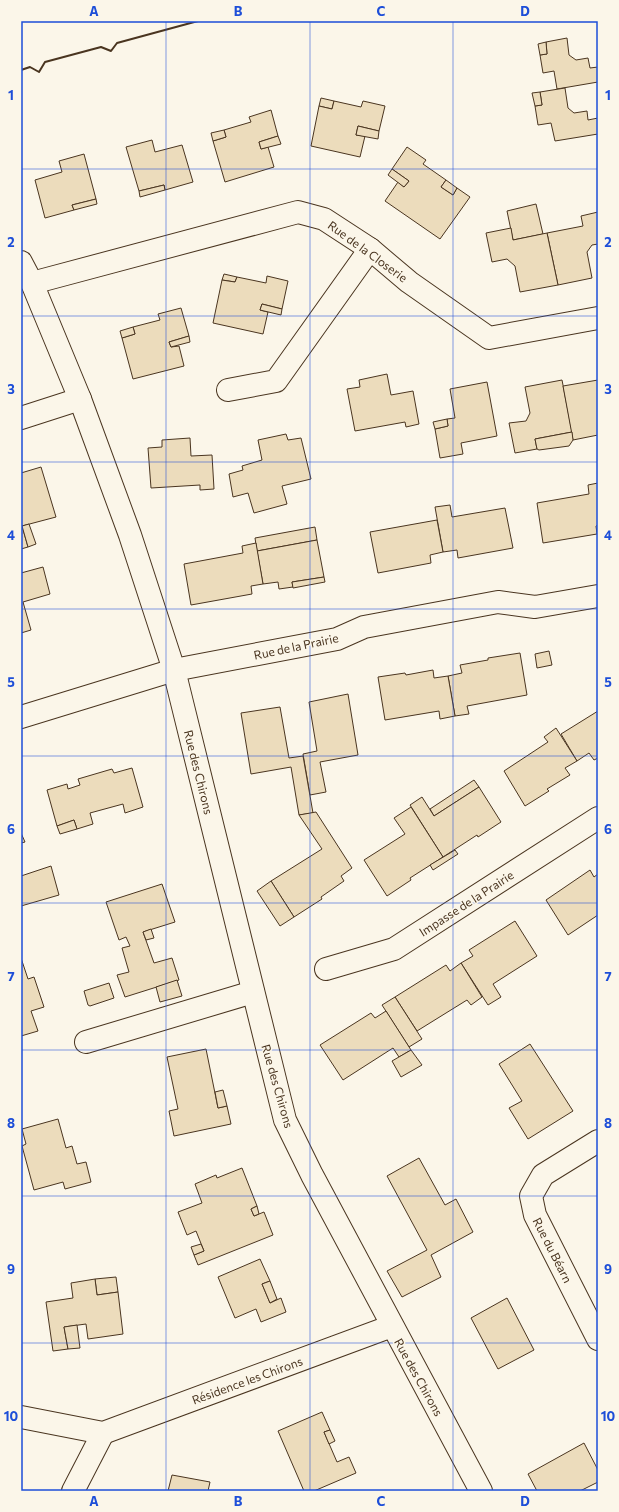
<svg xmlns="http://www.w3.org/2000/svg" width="619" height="1512" font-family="Commissioner,sans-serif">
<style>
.building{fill:#ecdcbc;stroke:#4a3520}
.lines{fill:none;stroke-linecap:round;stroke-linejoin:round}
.minor-casing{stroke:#4a3520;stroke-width:24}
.minor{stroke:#fbf6e9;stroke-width:22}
.wall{stroke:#4a3520;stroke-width:2}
.grid{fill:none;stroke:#1d4ed8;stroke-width:1;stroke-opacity:0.55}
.labels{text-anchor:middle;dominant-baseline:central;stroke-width:3;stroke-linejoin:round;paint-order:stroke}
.street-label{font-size:12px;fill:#4a3520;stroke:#fbf6e9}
.neatline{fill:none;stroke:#1d4ed8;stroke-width:1.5}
.grid-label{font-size:13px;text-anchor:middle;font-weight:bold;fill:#1d4ed8}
</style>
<rect width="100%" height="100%" fill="#fbf6e9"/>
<g class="building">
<path d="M567,38L569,55L576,60L588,58L590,68L598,67V82L557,89L554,71L543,73L540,55L547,54L546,42Z"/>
<path d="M546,42L547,54L540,55L538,44Z"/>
<path d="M565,88L568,108L574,113L587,111L588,120L598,118V134L555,141L551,123L538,125L535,106L542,105L540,92Z"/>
<path d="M540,92L542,105L535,106L532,93Z"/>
<path d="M321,98L334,101L332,109L319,106Z"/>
<path d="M334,101L361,107L363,101L385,106L379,131L358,126L356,135L365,136L360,157L311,146L319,106L332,109Z"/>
<path d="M271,110L278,136L259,142L261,149L268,147L274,167L225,182L213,141L226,137L224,130L251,122L249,117Z"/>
<path d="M358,126L379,131L378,139L356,135Z"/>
<path d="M224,130L226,137L213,141L211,133Z"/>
<path d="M278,136L281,144L261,149L259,142Z"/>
<path d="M152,140L155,152L182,145L193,182L165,190L164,185L139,191L126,147Z"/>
<path d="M407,147L426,160L423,164L446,180L441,187L453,195L457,188L470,197L440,239L385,201L398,182L404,187L409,181L392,169Z"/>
<path d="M84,154L96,199L72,205L74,210L45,218L35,180L62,172L59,161Z"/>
<path d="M392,169L409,181L404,187L388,175Z"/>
<path d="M446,180L457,188L453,195L441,187Z"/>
<path d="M164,185L165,190L140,197L139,191Z"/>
<path d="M96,199L97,204L74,210L72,205Z"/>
<path d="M536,204L543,234L513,240L507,211Z"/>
<path d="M598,212V244L592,245L587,252L592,278L558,285L547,233L583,226L581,216Z"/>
<path d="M511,228L513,240L547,233L558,285L520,292L515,266L507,259L492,262L486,233Z"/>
<path d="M224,274L237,277L235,282L222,280Z"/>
<path d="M267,276L288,281L282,309L262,304L260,310L268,312L263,334L213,323L222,280L235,282L237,277L266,283Z"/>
<path d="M262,304L282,309L281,315L260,310Z"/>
<path d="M181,308L189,336L169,342L171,347L179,346L184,366L133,379L122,338L135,334L133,327L160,320L158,314Z"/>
<path d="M133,327L135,334L122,338L120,331Z"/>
<path d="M189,336L190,342L171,347L169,342Z"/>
<path d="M387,374L391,395L413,391L419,424L406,427L405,422L355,431L347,389L360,387L359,380Z"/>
<path d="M562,380L572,432L535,439L537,449L515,453L509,423L526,421L530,413L525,387Z"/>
<path d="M598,380V435L573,440L563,386Z"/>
<path d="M487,382L497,436L461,443L463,454L440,458L435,429L448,426L447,419L455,418L450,389Z"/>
<path d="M447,419L448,426L435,429L433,422Z"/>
<path d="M572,432L573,440L569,446L539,450L537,449L535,439Z"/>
<path d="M286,434L288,440L301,438L311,479L282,486L287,504L254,513L248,493L233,497L229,474L243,470L242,466L262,460L258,440Z"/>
<path d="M190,438L191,456L212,455L214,489L200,490V485L151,488L148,448L162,447V440Z"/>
<path d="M41,467L56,517L22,526L28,547L21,549V473Z"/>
<path d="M598,483V525L596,526L597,534L543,543L537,503L589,494L588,485Z"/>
<path d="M450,505L452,517L505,508L513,548L458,558L457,550L443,552L435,507Z"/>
<path d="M437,520L443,552L430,555L431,563L378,573L370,532Z"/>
<path d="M29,524L36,544L28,547L22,526Z"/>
<path d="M315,527L317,540L257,551L255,538Z"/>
<path d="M317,540L324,577L292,582L293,587L279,589L278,582L263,584L257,551Z"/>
<path d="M256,543L263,584L251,586L252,594L191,605L184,564L243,553L242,546Z"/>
<path d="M43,567L50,594L23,602L31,630L21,633V573Z"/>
<path d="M324,577L325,582L293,588L292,582Z"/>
<path d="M549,651L552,665L537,668L535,654Z"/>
<path d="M520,653L527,695L467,706L469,714L455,716L448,676L462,673L460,665L488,660V658Z"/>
<path d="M433,670L434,678L448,676L455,716L440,719L439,711L385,720L378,677L405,673L406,675Z"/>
<path d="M348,694L358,755L320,762L326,792L310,795L303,754L317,751L309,702Z"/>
<path d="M280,707L289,758L303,756L313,813L299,815L291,767L251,774L241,713Z"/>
<path d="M598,711V758L594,760L589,753L577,761L561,734Z"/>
<path d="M556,728L577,761L565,768L570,775L547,789L549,791L525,806L504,771L548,742L544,737Z"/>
<path d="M132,768L143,807L125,813L123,804L90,813L93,824L77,829L74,820L57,826L47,790L67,784L68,789L80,785L78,779L112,769L114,773Z"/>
<path d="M474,780L479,787L434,816L430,809Z"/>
<path d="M479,787L501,822L478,837L477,835L443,857L410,805L422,797L434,816Z"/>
<path d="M411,807L443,857L410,878L411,880L387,896L364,860L405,834L394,818Z"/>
<path d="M316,812L352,868L341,876L344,881L321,897L322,899L294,917L271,881L322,849L299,815Z"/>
<path d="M74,820L77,829L60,834L57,826Z"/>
<path d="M21,833L25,842L21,843Z"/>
<path d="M455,850L458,854L433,870L430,865Z"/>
<path d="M51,866L59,895L21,906V876Z"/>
<path d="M590,870L594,877L598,874V915L568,935L546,900Z"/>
<path d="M271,881L294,917L280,926L257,891Z"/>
<path d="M162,884L175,922L143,932L154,963L172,958L179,980L125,997L117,975L129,972L122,948L130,946L126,937L119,940L106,902Z"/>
<path d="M515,921L537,956L493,984L501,997L488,1005L461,963L473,956L469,950Z"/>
<path d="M151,929L154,938L146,940L143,932Z"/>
<path d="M21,958L28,979L34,977L44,1007L31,1011L38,1031L21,1036Z"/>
<path d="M461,963L482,997L471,1005L467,1000L417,1031L395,997L446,965L450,971Z"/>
<path d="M177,980L182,996L160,1002L156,987Z"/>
<path d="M109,983L114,998L90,1006L88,1005L84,991Z"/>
<path d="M395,997L422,1039L409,1047L382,1005Z"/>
<path d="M386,1011L411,1050L399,1057L393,1048L343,1080L320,1045L371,1013L375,1018Z"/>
<path d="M530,1044L573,1111L528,1139L509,1108L522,1101L499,1064Z"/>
<path d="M206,1049L218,1108L227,1106L231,1124L174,1136L169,1111L178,1109L167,1057Z"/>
<path d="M411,1050L422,1065L401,1077L392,1061Z"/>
<path d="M223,1090L227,1106L218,1108L215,1092Z"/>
<path d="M58,1119L66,1148L72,1146L77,1164L86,1162L91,1182L65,1189L63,1182L34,1190L22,1146L26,1144L22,1129Z"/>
<path d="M419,1158L445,1205L456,1199L473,1232L431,1255L441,1277L402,1297L387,1271L427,1250L387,1176Z"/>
<path d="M242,1168L257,1206L251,1209L254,1216L264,1212L273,1235L198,1265L194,1255L204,1251L196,1231L187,1235L178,1212L202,1203L195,1184L216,1175L217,1178Z"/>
<path d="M257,1206L259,1214L254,1216L251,1209Z"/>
<path d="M201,1244L204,1251L194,1255L191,1247Z"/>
<path d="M260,1259L270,1281L262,1284L270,1303L281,1298L286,1312L261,1322L256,1309L235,1318L218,1277Z"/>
<path d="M116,1277L118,1292L97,1295L95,1279Z"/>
<path d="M95,1279L97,1295L118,1292L123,1334L88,1339L86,1324L64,1327L68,1349L53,1351L46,1302L73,1298L71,1283Z"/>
<path d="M270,1281L277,1299L270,1303L262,1284Z"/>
<path d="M507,1298L534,1350L498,1369L471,1318Z"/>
<path d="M77,1325L80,1348L68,1349L64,1327Z"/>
<path d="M322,1412L330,1430L324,1432L337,1462L349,1457L356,1473L314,1491H304L278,1431Z"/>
<path d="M330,1430L335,1441L329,1444L324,1432Z"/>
<path d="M584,1443L598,1470V1482L580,1491H537L528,1474Z"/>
<path d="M172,1475L210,1482L208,1491H168Z"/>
</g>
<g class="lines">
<g class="minor-casing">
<g id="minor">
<path d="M21,262L32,283L80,399L21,418"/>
<path d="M32,283L298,212L324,219L370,249L409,282L489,338L598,318"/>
<path d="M228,390L276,381L370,249"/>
<path d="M80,399L130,535L174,670L285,1120L312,1175L481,1491"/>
<path d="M21,717L174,670L337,639L364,627L498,602L535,607L598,596"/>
<path d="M326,969L394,949L598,818"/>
<path d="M86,1042L253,992"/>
<path d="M598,1141L543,1175L531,1196L535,1215L598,1339"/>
<path d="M21,1417L103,1433L392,1326"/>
<path d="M73,1491L103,1433"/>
</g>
</g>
<use href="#minor" class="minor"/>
<path class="wall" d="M21,70L30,67L39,72L45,62L101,47L111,51L117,43L198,21"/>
</g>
<path class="grid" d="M166,21V1491M310,21V1491M453,21V1491M21,169H598M21,316H598M21,462H598M21,609H598M21,756H598M21,903H598M21,1050H598M21,1196H598M21,1343H598"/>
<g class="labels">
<g class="street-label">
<text transform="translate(368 251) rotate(36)">Rue de la Closerie</text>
<text transform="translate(296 646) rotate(-12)">Rue de la Prairie</text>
<text transform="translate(199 772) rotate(76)">Rue des Chirons</text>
<text transform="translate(466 903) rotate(-33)">Impasse de la Prairie</text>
<text transform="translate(278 1086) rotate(74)">Rue des Chirons</text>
<text transform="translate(553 1250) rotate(63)">Rue du Béarn</text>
<text transform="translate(419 1377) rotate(61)">Rue des Chirons</text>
<text transform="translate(247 1380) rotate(-20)">Résidence les Chirons</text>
</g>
</g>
<rect width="619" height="1512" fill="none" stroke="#fbf6e9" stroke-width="44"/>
<rect x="22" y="22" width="575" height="1468" class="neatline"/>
<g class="grid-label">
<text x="94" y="16">A</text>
<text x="238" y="16">B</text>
<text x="381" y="16">C</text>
<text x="525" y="16">D</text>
<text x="11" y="100">1</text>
<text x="608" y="100">1</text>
<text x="11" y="247">2</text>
<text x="608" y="247">2</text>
<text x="11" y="394">3</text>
<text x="608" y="394">3</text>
<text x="11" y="540">4</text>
<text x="608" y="540">4</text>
<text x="11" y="687">5</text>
<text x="608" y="687">5</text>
<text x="11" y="834">6</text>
<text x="608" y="834">6</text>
<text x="11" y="981">7</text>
<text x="608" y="981">7</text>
<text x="11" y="1128">8</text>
<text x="608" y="1128">8</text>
<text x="11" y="1274">9</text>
<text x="608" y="1274">9</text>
<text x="11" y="1421">10</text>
<text x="608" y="1421">10</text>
<text x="94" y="1506">A</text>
<text x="238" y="1506">B</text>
<text x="381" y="1506">C</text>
<text x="525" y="1506">D</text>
</g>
</svg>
